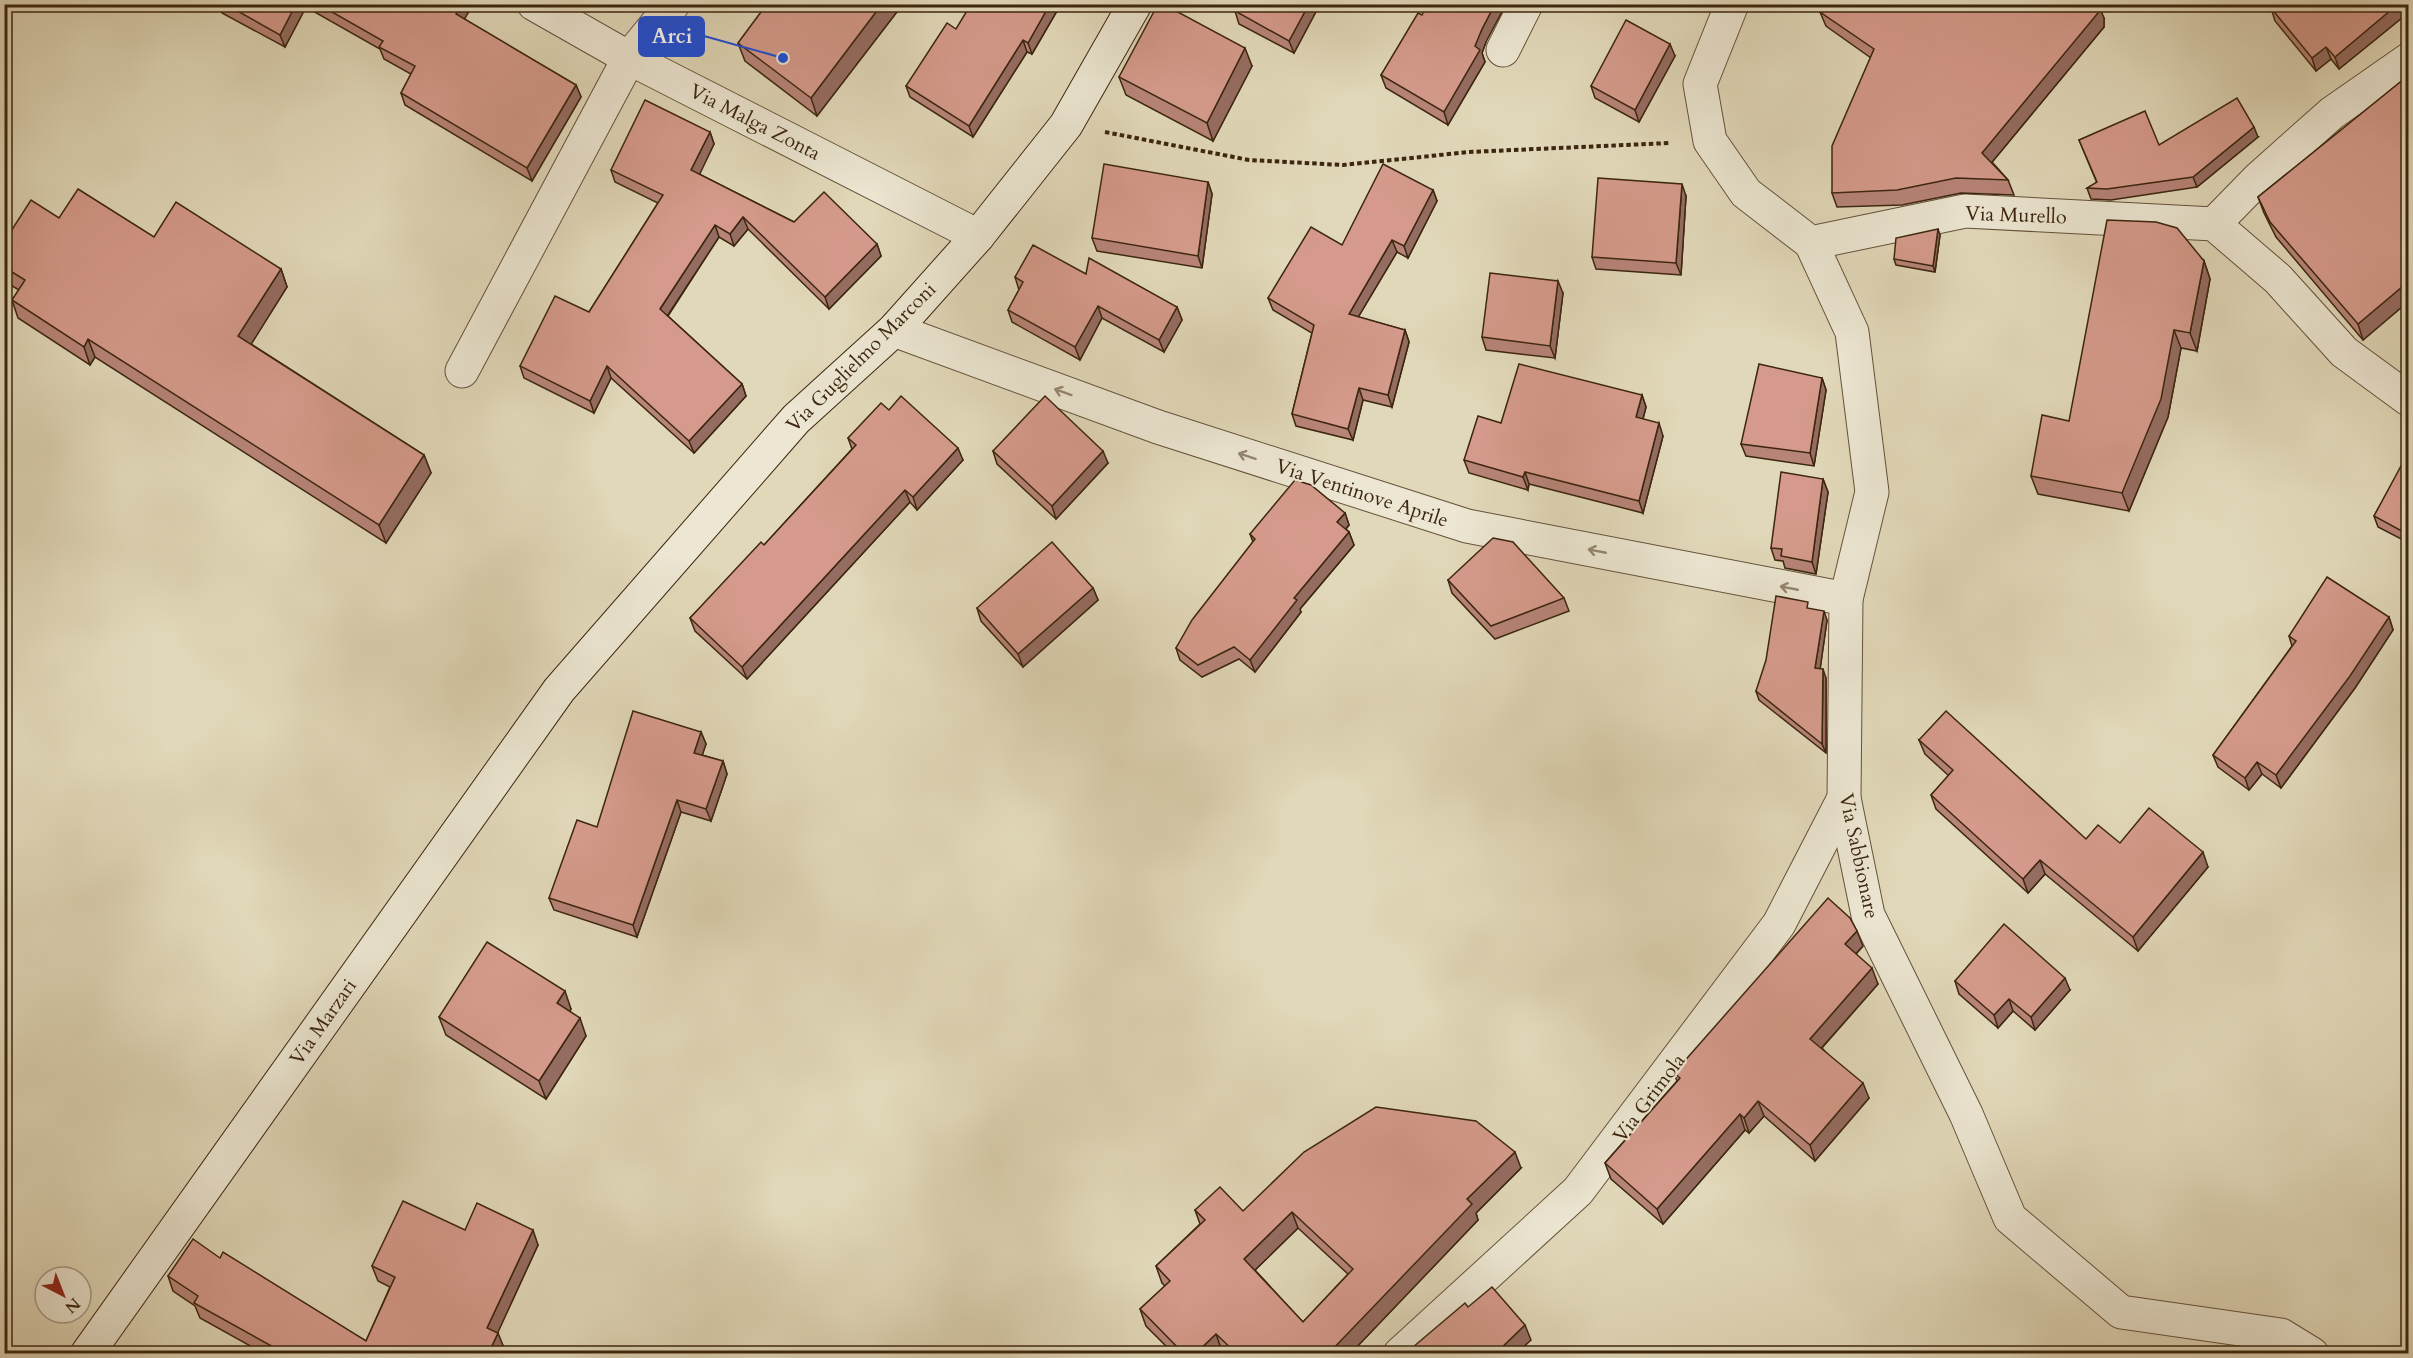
<svg xmlns="http://www.w3.org/2000/svg" width="2413" height="1358" font-family="Cardo,serif">
<style>
.lines{fill:none;stroke-linecap:round;stroke-linejoin:round}
.street-casing{stroke:#65523a;stroke-width:35}
.secondary-casing{stroke:#3c260f;stroke-width:35}
.path{stroke:#3c260f;stroke-width:4;stroke-dasharray:4.5 3;stroke-linecap:butt}
.street{stroke:#ece6d2;stroke-width:33}
.secondary{stroke:#ece6d2;stroke-width:33}
.wall{fill:#b78478;stroke:#3c260f;stroke-width:1.5;fill-rule:evenodd}
.shaded-wall{fill:#956c61;stroke:#3c260f;stroke-width:1.5}
.building{fill:#d59a8b;stroke:#3c260f;stroke-width:1.5;fill-rule:evenodd}
.oneway{stroke:#948670}
.labels{text-anchor:middle;dominant-baseline:central;stroke-width:4.5;stroke-linejoin:round;paint-order:stroke}
.street-label{font-size:20px;fill:#3c260f;stroke:#ece6d2}
.leader{fill:none;stroke:#1d4ed8;stroke-width:2}
.callout-dot{fill:#1d4ed8;stroke:#ece6d2;stroke-width:2}
.callout{fill:#1d4ed8;stroke:#1d4ed8;stroke-width:2}
.callout-label{font-size:21px;text-anchor:middle;font-weight:bold;fill:#fff}
</style>
<rect width="100%" height="100%" fill="#e1d8b9"/>
<filter id="stains"><feTurbulence type="fractalNoise" baseFrequency=".00333" numOctaves="4"/><feColorMatrix values="0 0 0 0 .2 0 0 0 0 .09 0 0 0 0 .02 0 0 0 .5 -.17"/></filter>
<radialGradient id="worn" r=".72"><stop offset=".6" stop-color="#630" stop-opacity="0"/><stop offset="1" stop-color="#630" stop-opacity=".3"/></radialGradient>
<g class="lines">
<g class="street-casing">
<g id="street">
<path d="M534,4L629,58L978,236"/>
<path d="M1732,4L1700,84L1710,141L1746,193L1811,243L1965,211L2214,224L2278,279L2344,352L2408,399"/>
<path d="M1503,50L1526,4"/>
<path d="M2214,224L2259,178L2332,113L2408,60"/>
<path d="M1811,243L1852,332L1872,492L1846,599L1844,798L1868,915L1966,1114L2010,1218L2121,1312L2281,1335L2312,1354"/>
<path d="M894,330L1158,427L1467,526L1846,599"/>
<path d="M462,371L629,58L673,4"/>
<path d="M1400,1354L1578,1191L1779,924L1844,798"/>
</g>
</g>
<g class="secondary-casing">
<path id="secondary" d="M87,1354L559,690L796,419L894,330L978,236L1066,125L1135,4"/>
</g>
<path class="path" d="M1105,132L1249,160L1343,165L1469,152L1670,143"/>
<use href="#street" class="street"/>
<use href="#secondary" class="secondary"/>
</g>
<g class="wall">
<path d="M219,4H466L469,11L464,19L576,85L581,97L532,181L405,105L401,93L411,74L384,59L380,49L306,7L285,47L222,13Z"/>
<path d="M767,4H903L817,116L745,61L738,43Z"/>
<path d="M1061,4L1032,54L1027,52L973,137L910,97L906,86L956,29Z"/>
<path d="M1238,4H1320L1294,53L1239,24L1235,11Z"/>
<path d="M2271,8L2408,13L2339,69L2331,59L2316,71L2275,21Z"/>
<path d="M1820,12L2104,18V27L1992,162L2008,180L2014,195L1961,193L1902,205L1837,207L1832,193L1871,58L1826,26Z"/>
<path d="M1422,15L1486,42L1482,53L1485,62L1448,125L1386,88L1381,75Z"/>
<path d="M1675,56L1639,122L1595,98L1591,86Z"/>
<path d="M1252,66L1213,141L1126,95L1119,77Z"/>
<path d="M2409,75V301L2363,340L2276,237L2264,213L2258,197Z"/>
<path d="M710,132L714,144L699,174L794,222L877,244L881,256L829,309L748,229L734,246L719,237L668,316L742,384L746,396L694,453L611,378L594,413L524,378L520,366L589,312L658,203L615,182L611,170Z"/>
<path d="M2258,137L2197,187L2111,200L2091,199L2087,188L2097,183L2079,140L2159,145Z"/>
<path d="M1208,182L1212,194L1202,268L1097,251L1092,238Z"/>
<path d="M1433,190L1437,201L1408,258L1397,252L1358,317L1405,330L1409,342L1392,407L1363,400L1353,440L1296,426L1292,414L1312,333L1273,310L1268,298L1342,245Z"/>
<path d="M1686,196L1681,275L1596,269L1592,257Z"/>
<path d="M59,218L154,237L281,269L287,287L251,344L424,455L431,473L386,543L95,357L90,365L18,318L12,300L19,290L4,281V242Z"/>
<path d="M1940,235L1935,272L1896,265L1894,259Z"/>
<path d="M2204,261L2210,279L2197,351L2181,348L2168,417L2129,511L2038,494L2031,476L2069,421Z"/>
<path d="M1086,274L1177,307L1182,320L1164,352L1102,318L1080,360L1012,322L1008,310L1019,290L1015,277Z"/>
<path d="M1563,293L1555,358L1486,350L1482,337Z"/>
<path d="M1822,378L1826,390L1814,466L1746,456L1741,444Z"/>
<path d="M1642,395L1646,407L1643,419L1663,436L1643,513L1529,484L1528,490L1469,473L1464,460L1501,423Z"/>
<path d="M889,410L963,460L917,510L910,502L747,679L695,631L690,618L764,545L852,449L848,438Z"/>
<path d="M993,451L1108,463L1056,519L997,464Z"/>
<path d="M2409,454V543L2378,527L2374,516Z"/>
<path d="M1823,479L1828,492L1816,574L1785,568L1783,561L1775,560L1771,548Z"/>
<path d="M1345,513L1349,525L1346,529L1349,532L1354,545L1300,609L1301,612L1255,672L1239,659L1202,677L1180,660L1176,648L1253,542L1250,534Z"/>
<path d="M1448,580L1564,598L1569,611L1495,639L1452,593Z"/>
<path d="M1093,588L1098,600L1023,667L981,621L977,608Z"/>
<path d="M1810,609L1827,620L1820,669L1826,678V753L1759,700L1756,691Z"/>
<path d="M2389,617L2393,630L2355,688L2281,788L2262,774L2249,790L2218,767L2213,755L2292,646L2289,636Z"/>
<path d="M701,732L706,744L702,755L723,761L727,774L711,821L681,812L637,937L554,910L549,898L597,827Z"/>
<path d="M1919,740L2086,839L2120,843L2208,867L2138,951L2045,874L2028,893L1936,809L1931,795L1949,776L1925,754Z"/>
<path d="M1863,946L1856,954L1878,984L1822,1048L1869,1098L1815,1161L1764,1116L1749,1133L1745,1130L1663,1224L1611,1179L1605,1163L1677,1081L1674,1073Z"/>
<path d="M1955,981L2070,990L2035,1030L2013,1011L1998,1028L1959,994Z"/>
<path d="M571,1009L570,1011L586,1036L546,1099L446,1035L439,1017Z"/>
<path d="M1521,1168L1476,1213L1478,1220L1351,1353H1225L1222,1351L1219,1353H1173L1146,1326L1140,1309L1165,1286L1162,1283L1156,1266L1200,1224L1195,1210L1243,1211ZM1298,1228L1348,1274L1303,1322L1255,1270Z"/>
<path d="M465,1230L538,1245L497,1333L504,1348L501,1353H263L200,1318L195,1306L173,1291L168,1276L220,1258L366,1341L390,1287L378,1281L372,1266Z"/>
</g>
<g class="shaded-wall">
<path d="M296,4H305L306,7L285,47L280,35Z"/>
<path d="M461,4H466L469,11L460,27L456,14Z"/>
<path d="M882,4H903L817,116L811,98Z"/>
<path d="M1050,4H1061L1032,54L1028,43Z"/>
<path d="M1309,4H1320L1294,53L1289,41Z"/>
<path d="M1495,4H1506L1486,42L1482,53L1485,62L1448,125L1444,112L1482,29Z"/>
<path d="M2098,4L2104,18V27L1988,167L1982,153Z"/>
<path d="M2398,4H2405L2408,13L2339,69L2335,57Z"/>
<path d="M1023,40L1027,52L973,137L969,126Z"/>
<path d="M1670,44L1675,56L1639,122L1635,110Z"/>
<path d="M2326,47L2331,59L2316,71L2312,58Z"/>
<path d="M1245,48L1252,66L1213,141L1207,123Z"/>
<path d="M576,85L581,97L532,181L527,168Z"/>
<path d="M2254,127L2258,137L2197,187L2193,177Z"/>
<path d="M710,132L714,144L696,182L691,170Z"/>
<path d="M1208,182L1212,194L1202,268L1198,256Z"/>
<path d="M1682,184L1686,196L1681,275L1676,263Z"/>
<path d="M1433,190L1437,201L1408,258L1404,246Z"/>
<path d="M743,217L748,229L734,246L730,234Z"/>
<path d="M715,225L719,237L664,321L660,309Z"/>
<path d="M1938,229L1940,235L1935,272L1933,266Z"/>
<path d="M1392,240L1397,252L1353,326L1349,314Z"/>
<path d="M877,244L881,256L829,309L825,297Z"/>
<path d="M2204,261L2210,279L2197,351L2190,333Z"/>
<path d="M281,269L287,287L245,354L238,336Z"/>
<path d="M1558,281L1563,293L1555,358L1550,346Z"/>
<path d="M2409,281V301L2363,340L2358,324Z"/>
<path d="M1098,306L1102,318L1080,360L1075,347Z"/>
<path d="M1177,307L1182,320L1164,352L1159,340Z"/>
<path d="M1405,330L1409,342L1392,407L1388,395Z"/>
<path d="M2174,330L2181,348L2168,417L2129,511L2122,493Z"/>
<path d="M88,339L95,357L90,365L84,347Z"/>
<path d="M607,366L611,378L594,413L590,401Z"/>
<path d="M1822,378L1826,390L1814,466L1810,453Z"/>
<path d="M742,384L746,396L694,453L689,441Z"/>
<path d="M1359,388L1363,400L1353,440L1348,429Z"/>
<path d="M1642,395L1646,407L1640,430L1636,417Z"/>
<path d="M1659,423L1663,436L1643,513L1639,501Z"/>
<path d="M958,448L963,460L917,510L913,497Z"/>
<path d="M1103,451L1108,463L1056,519L1052,506Z"/>
<path d="M424,455L431,473L386,543L379,525Z"/>
<path d="M1525,472L1529,484L1528,490L1523,477Z"/>
<path d="M1823,479L1828,492L1816,574L1812,562Z"/>
<path d="M905,490L910,502L747,679L742,667Z"/>
<path d="M1345,513L1349,525L1341,534L1337,522Z"/>
<path d="M1349,532L1354,545L1300,609L1301,612L1255,672L1250,660L1294,598Z"/>
<path d="M1093,588L1098,600L1023,667L1018,654Z"/>
<path d="M1824,611L1827,620L1819,677L1815,668Z"/>
<path d="M2389,617L2393,630L2355,688L2281,788L2276,775Z"/>
<path d="M1823,669L1826,678V753L1822,744Z"/>
<path d="M701,732L706,744L699,765L694,753Z"/>
<path d="M723,761L727,774L711,821L706,809Z"/>
<path d="M2257,762L2262,774L2249,790L2245,778Z"/>
<path d="M677,800L681,812L637,937L633,925Z"/>
<path d="M2203,852L2208,867L2138,951L2133,937Z"/>
<path d="M2040,860L2045,874L2028,893L2023,879Z"/>
<path d="M1857,931L1863,946L1850,960L1845,944Z"/>
<path d="M1872,968L1878,984L1816,1054L1810,1039Z"/>
<path d="M2065,978L2070,990L2035,1030L2031,1017Z"/>
<path d="M565,991L571,1009L563,1021L557,1003Z"/>
<path d="M2009,999L2013,1011L1998,1028L1994,1015Z"/>
<path d="M580,1018L586,1036L546,1099L539,1081Z"/>
<path d="M1863,1083L1869,1098L1815,1161L1810,1145Z"/>
<path d="M1758,1101L1764,1116L1749,1133L1744,1118Z"/>
<path d="M1740,1114L1745,1130L1663,1224L1657,1209Z"/>
<path d="M1515,1152L1521,1168L1476,1213L1478,1220L1351,1353H1329L1467,1199Z"/>
<path d="M1292,1212L1298,1228L1250,1275L1244,1259Z"/>
<path d="M533,1230L538,1245L493,1343L487,1328Z"/>
<path d="M1525,1325L1531,1340L1517,1353H1496Z"/>
<path d="M498,1333L504,1348L501,1353H491L490,1350Z"/>
<path d="M1216,1334L1222,1351L1219,1353H1196Z"/>
</g>
<g class="building">
<path d="M225,4H296L280,35Z"/>
<path d="M318,4H461L456,14L576,85L527,168L401,93L415,66L379,47L383,41Z"/>
<path d="M767,4H882L811,98L738,43Z"/>
<path d="M971,4H1050L1028,43L1023,40L969,126L906,86L947,23L956,29Z"/>
<path d="M1158,4H1163L1245,48L1207,123L1119,77Z"/>
<path d="M1238,4H1309L1289,41L1235,11Z"/>
<path d="M1427,4H1495L1482,29L1475,46L1480,50L1444,112L1381,75L1418,13L1422,15Z"/>
<path d="M1825,4H2098V13L1982,153L2008,180L1956,178L1897,190L1832,193V146L1874,49L1820,12Z"/>
<path d="M2275,4H2398L2335,57L2326,47L2312,58L2271,8Z"/>
<path d="M1626,20L1670,44L1635,110L1591,86Z"/>
<path d="M2409,75V281L2358,324L2270,222L2258,197Z"/>
<path d="M2237,98L2254,127L2193,177L2107,189L2087,188L2097,182L2079,140L2145,111L2159,145Z"/>
<path d="M645,100L710,132L691,170L794,222L824,192L877,244L825,297L743,217L730,234L715,225L660,309L742,384L689,441L607,366L590,401L520,366L555,296L589,312L663,195L611,170Z"/>
<path d="M1104,164L1208,182L1198,256L1092,238Z"/>
<path d="M1383,164L1433,190L1404,246L1392,240L1349,314L1405,330L1388,395L1359,388L1348,429L1292,414L1314,325L1268,298L1311,227L1342,245Z"/>
<path d="M1598,178L1682,184L1676,263L1592,257Z"/>
<path d="M78,189L154,237L176,202L281,269L238,336L424,455L379,525L88,339L84,347L12,300L25,280L4,267V242L31,200L59,218Z"/>
<path d="M2107,220L2156,222L2177,228L2204,261L2190,333L2174,330L2161,399L2122,493L2031,476L2042,415L2069,421Z"/>
<path d="M1938,229L1933,266L1894,259L1896,238Z"/>
<path d="M1033,245L1086,274L1089,258L1177,307L1159,340L1098,306L1075,347L1008,310L1023,282L1015,277Z"/>
<path d="M1490,273L1558,281L1550,346L1482,337Z"/>
<path d="M1519,364L1642,395L1636,417L1659,423L1639,501L1525,472L1523,477L1464,460L1478,416L1501,423Z"/>
<path d="M1759,364L1822,378L1810,453L1741,444Z"/>
<path d="M901,396L958,448L913,497L905,490L742,667L690,618L761,542L764,545L856,445L848,438L881,403L889,410Z"/>
<path d="M1045,396L1103,451L1052,506L993,451Z"/>
<path d="M2408,453L2409,454V535L2374,516Z"/>
<path d="M1781,472L1823,479L1812,562L1781,556L1782,549L1771,548Z"/>
<path d="M1295,480L1311,485L1345,513L1337,522L1349,532L1294,598L1297,600L1250,660L1234,647L1198,665L1176,648L1192,620L1255,539L1250,534Z"/>
<path d="M1493,538L1513,542L1564,598L1491,626L1448,580Z"/>
<path d="M1052,542L1093,588L1018,654L977,608Z"/>
<path d="M2327,577L2389,617L2350,676L2276,775L2257,762L2245,778L2213,755L2296,641L2289,636Z"/>
<path d="M1776,596L1808,602L1807,608L1824,611L1815,668L1823,669L1822,744L1756,691L1766,660Z"/>
<path d="M633,711L701,732L694,753L723,761L706,809L677,800L633,925L549,898L577,820L597,827Z"/>
<path d="M1946,711L2086,839L2098,825L2120,843L2149,808L2203,852L2133,937L2040,860L2023,879L1931,795L1953,770L1919,740Z"/>
<path d="M1828,898L1850,918L1857,931L1845,944L1872,968L1810,1039L1863,1083L1810,1145L1758,1101L1744,1118L1740,1114L1657,1209L1605,1163L1680,1078L1674,1073Z"/>
<path d="M2004,924L2065,978L2031,1017L2009,999L1994,1015L1955,981Z"/>
<path d="M487,942L565,991L557,1003L580,1018L539,1081L439,1017Z"/>
<path d="M1376,1107L1476,1121L1515,1152L1467,1199L1472,1204L1329,1353H1236L1216,1334L1196,1353H1183L1140,1309L1170,1281L1156,1266L1205,1220L1195,1210L1220,1187L1243,1211L1304,1152ZM1292,1212L1353,1269L1303,1322L1244,1259Z"/>
<path d="M403,1201L465,1230L477,1203L533,1230L487,1328L498,1333L490,1350L496,1353H284L194,1303L198,1296L168,1276L193,1239L220,1258L223,1252L366,1341L395,1277L372,1266Z"/>
<path d="M1492,1287L1525,1325L1496,1353H1406L1465,1303L1468,1307Z"/>
</g>
<defs><path id="oneway-shaft" d="M-6 0H5M1.5-3L5.5 0L1.5 3" fill="none" stroke-width="1.6" stroke-linecap="round" stroke-linejoin="round" transform="scale(1.5)"/></defs>
<g class="oneway">
<use href="#oneway-shaft" transform="translate(1063 392) rotate(-160)"/>
<use href="#oneway-shaft" transform="translate(1247 456) rotate(-162)"/>
<use href="#oneway-shaft" transform="translate(1597 551) rotate(-169)"/>
<use href="#oneway-shaft" transform="translate(1789 588) rotate(-169)"/>
</g>
<g class="labels">
<g class="street-label">
<text transform="translate(755 122) rotate(27)">Via Malga Zonta</text>
<text transform="translate(2016 215) rotate(2)">Via Murello</text>
<text transform="translate(861 357) rotate(-45)">Via Guglielmo Marconi</text>
<text transform="translate(1362 493) rotate(18)">Via Ventinove Aprile</text>
<text transform="translate(1859 856) rotate(78)">Via Sabbionare</text>
<text transform="translate(323 1022) rotate(-55)">Via Marzari</text>
<text transform="translate(1649 1098) rotate(-53)">Via Grimola</text>
</g>
</g>
<path class="leader" d="M783 58L704 36"/>
<circle class="callout-dot" cx="783" cy="58" r="6"/>
<rect class="callout" x="639" y="17" width="65" height="39" rx="6"/>
<g class="callout-label">
<text x="672" y="43">Arci</text>
</g>
<rect width="2413" height="1358" fill="none" stroke="#e1d8b9" stroke-width="24"/>
<rect x="6" y="6" width="2401" height="1346" fill="none" stroke="#3c260f" stroke-width="3"/>
<rect x="12" y="12" width="2389" height="1334" fill="none" stroke="#3c260f" stroke-width="1.5"/>
<g transform="translate(63 1295) rotate(138)"><circle r="28" fill="#ece6d2" stroke="#a69984" stroke-width="1.5"/>
<path d="M0-4.5L10 22L0 15L-10 22Z" fill="#8f2418"/>
<text y="-9" font-size="16" font-weight="bold" text-anchor="middle" fill="#3c260f">N</text>
</g>
<rect width="100%" height="100%" filter="url(#stains)"/>
<rect width="100%" height="100%" fill="url(#worn)"/>
</svg>
